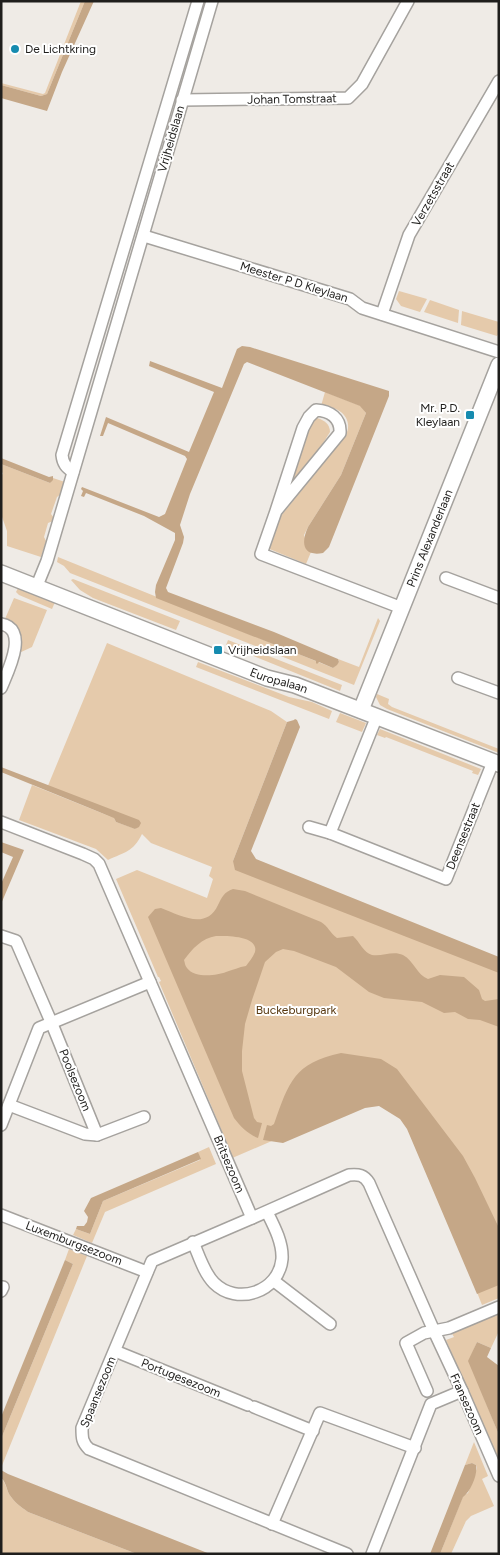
<svg xmlns="http://www.w3.org/2000/svg" width="500" height="1555" font-family="Figtree,sans-serif">
<style>
.green{fill:#e5caab}
.water{fill:#c5a787;fill-rule:evenodd}
.lines{fill:none;stroke-linecap:round;stroke-linejoin:round}
.street-casing{stroke:#a5a29e;stroke-width:14}
.secondary-casing{stroke:#a5a29e;stroke-width:18}
.street{stroke:#fff;stroke-width:11}
.secondary{stroke:#fff;stroke-width:15}
.poi-dot{fill:#168baf;stroke:#fff;stroke-width:2}
.labels{text-anchor:middle;dominant-baseline:central;stroke-width:4;stroke-linejoin:round;paint-order:stroke}
.poi-label{font-size:12px;fill:#1f1e1c;stroke:#fff;text-anchor:start}
.street-label{font-size:12px;fill:#1f1e1c;stroke:#fff}
.park-label{font-size:12px;fill:#573810;stroke:#fff}
</style>
<rect width="100%" height="100%" fill="#efebe6"/>
<g class="green">
<path d="M81,1H85L47,94L41,96L1,85V83L43,94L45,93Z"/>
<path d="M399,291L427,299L420,312L401,306L396,299Z"/>
<path d="M430,300L459,310L458,323L424,312Z"/>
<path d="M462,311L499,322V333L497,336L461,325Z"/>
<path d="M325,392L361,406L366,413L341,475L308,527L304,535L309,551L311,552L306,564L267,548L280,517L346,435C354,417 338,406 321,406Z"/>
<path d="M317,418C324,420 330,424 330,432L317,453L282,496L312,421Z"/>
<path d="M1,464L50,483L53,478L65,482L61,494L57,497L51,514L54,518L53,521L48,523L44,537L46,541L41,557L7,546V531L1,514V477L3,473L1,472Z"/>
<path d="M58,557L333,668L339,662L338,659L359,667L378,618L380,621L354,685L70,573L64,566L57,562Z"/>
<path d="M73,579L180,621L176,630L93,598L80,590L71,580Z"/>
<path d="M19,586L56,600L52,609L19,595L16,592Z"/>
<path d="M14,598L47,610L32,647L19,653C24,638 21,625 5,619Z"/>
<path d="M228,640L342,685L340,691L226,645Z"/>
<path d="M107,643L271,711L287,722L233,861L499,968V1298L482,1305L409,1119L380,1099L281,1137L230,1159L227,1152L229,1148L159,982L161,981L159,977H158L116,879L137,870L207,898L213,879L209,876L212,867L151,843L142,834C133,852 125,852 108,860L96,849L19,820L32,785L114,818L116,822L136,829V828L47,788Z"/>
<path d="M198,662L289,697L312,702L332,711L329,719L196,667Z"/>
<path d="M377,694L389,699L388,704L392,707L499,749V753L387,709L380,705L376,697Z"/>
<path d="M340,713L366,723L362,732L336,722Z"/>
<path d="M380,729L481,769L478,775L472,773L473,771L386,737L385,738L377,735Z"/>
<path d="M209,1147L216,1164L105,1212L92,1243L73,1235L76,1229L90,1234L103,1201L200,1160L198,1152Z"/>
<path d="M69,1249L87,1256L1,1468V1439L73,1264L65,1260Z"/>
<path d="M499,1313V1331L491,1348L477,1342L469,1361L499,1435V1463L446,1340L454,1337L451,1332Z"/>
<path d="M474,1442L488,1476L482,1479L494,1506L471,1516L466,1521L451,1554H440L463,1496L468,1493L477,1468L476,1465L472,1463L465,1465Z"/>
<path d="M1,1478C6,1483 6,1488 9,1494C14,1502 21,1507 28,1512L137,1554H6L1,1552Z"/>
</g>
<g class="water">
<path d="M85,1H94L62,72L47,111L1,98V85L41,96L47,94Z"/>
<path d="M242,346L250,347L389,391V396L329,547L323,553C302,557 301,542 308,527L341,475L366,413L360,406L247,362L244,364L190,494L180,525L184,537L183,543L166,588L168,592L274,632L338,659L339,662L337,665L333,668L319,662L317,664L316,663V661L156,598L155,592L156,585L175,540V533L144,516L86,493L84,497L81,496L83,491L81,489L82,487L159,517L165,514L187,459L185,456L108,423L103,436H100L106,417L189,452L214,392L149,366L150,361L222,388L237,349Z"/>
<path d="M1,458L49,477L53,476V480L50,483L1,464Z"/>
<path d="M295,719L297,720L300,727L251,851L256,859L499,957V973L235,870L233,861L287,722L294,720Z"/>
<path d="M1,767L139,820L141,823L139,827L135,829L116,822L114,818L1,772Z"/>
<path d="M1,842L24,850L1,904V884L13,857L1,852Z"/>
<path d="M233,889L245,891L321,922C328,926 330,933 337,938L353,936C359,941 364,953 372,955C382,957 393,950 403,955C414,961 417,975 428,979L440,975L464,977L479,990L482,999L485,1001L499,999V1027L480,1020L468,1019L455,1012L444,1013L422,1002L384,998L369,992L336,967L294,951L283,949L276,952L265,962L252,1000L245,1024L242,1051V1071L254,1118L257,1122L262,1123L258,1138C248,1134 241,1127 234,1118L148,917L155,909L161,908C180,915 206,931 218,905C222,897 224,892 233,889ZM216,936C225,936 259,935 255,952C253,957 249,962 246,966C239,967 233,970 226,972C216,976 194,978 187,968C185,966 185,963 184,960C192,949 202,938 216,936Z"/>
<path d="M341,1053L381,1059L397,1069L463,1156L475,1178L499,1228V1285L477,1294L407,1129L400,1119L379,1106L365,1108L283,1143L263,1140L267,1125L271,1126L274,1124C289,1082 294,1063 341,1053Z"/>
<path d="M198,1152L201,1159L103,1201L90,1234L76,1229L77,1226H84L87,1222L88,1217L84,1211L91,1198Z"/>
<path d="M65,1260L73,1264L1,1439V1417Z"/>
<path d="M477,1342L491,1348L487,1357L499,1366V1435L468,1361Z"/>
<path d="M472,1463L476,1465C478,1474 471,1491 463,1497L440,1554H430L465,1465Z"/>
<path d="M1,1470L8,1474L210,1554H137L28,1512C21,1507 14,1502 9,1494C6,1488 6,1482 1,1478Z"/>
</g>
<g class="lines">
<g class="street-casing">
<g id="street">
<path d="M182,100L348,98L362,84L408,1"/>
<path d="M144,236L350,299L362,308L499,352"/>
<path d="M382,314L409,235L499,81"/>
<path d="M73,472C66,467 63,464 62,455L198,1"/>
<path d="M276,511L303,428L309,417L316,410C330,411 341,418 340,433L276,511L261,554L402,608"/>
<path d="M446,578L499,598"/>
<path d="M36,588L47,561C102,374 157,188 212,1"/>
<path d="M1,624C30,629 7,673 1,688"/>
<path d="M458,678L499,693"/>
<path d="M377,716L330,833L446,879L493,762"/>
<path d="M1,822L83,854L94,859L99,864L252,1218L349,1175C359,1174 364,1175 369,1183L434,1331L424,1333L406,1343L427,1391"/>
<path d="M309,827L330,833"/>
<path d="M1,936L16,941L52,1024L97,1135"/>
<path d="M9,1105L85,1134L97,1135L144,1117"/>
<path d="M1,1125L39,1028L150,982"/>
<path d="M1,1215L147,1272"/>
<path d="M252,1218L152,1261L82,1428C82,1438 82,1442 89,1449L347,1554"/>
<path d="M193,1242C199,1256 204,1273 214,1283C237,1306 279,1292 282,1259C283,1243 274,1226 267,1212"/>
<path d="M274,1281L330,1324"/>
<path d="M1,1287H3L1,1291"/>
<path d="M499,1307L449,1328L434,1331L462,1391L499,1476"/>
<path d="M115,1351L248,1405"/>
<path d="M254,1407L313,1431"/>
<path d="M272,1524L320,1413L415,1448"/>
<path d="M372,1554L431,1404L462,1391"/>
</g>
</g>
<g class="secondary-casing">
<g id="secondary">
<path id="s1" d="M1,573L267,678L295,685L499,764"/>
<path id="s2" d="M361,710L499,365"/>
</g>
</g>
<use href="#street" class="street"/>
<use href="#secondary" class="secondary"/>
</g>
<g class="poi-dot">
<circle cx="15" cy="49" r="5"/>
<rect x="465" y="410" width="10" height="10" rx="2.5"/>
<rect x="213" y="645" width="10" height="10" rx="2.5"/>
</g>
<g class="labels">
<g class="poi-label">
<text x="25" y="49">De Lichtkring</text>
<text x="460" y="408" text-anchor="end">Mr. P.D.<tspan x="460" dy="14">Kleylaan</tspan></text>
<text x="228" y="650">Vrijheidslaan</text>
</g>
<g class="street-label">
<text transform="translate(292 99) rotate(-1)">Johan Tomstraat</text>
<text transform="translate(171 139) rotate(-74)">Vrijheidslaan</text>
<text transform="translate(433 194) rotate(-60)">Verzetsstraat</text>
<text transform="translate(294 282) rotate(17)">Meester P D Kleylaan</text>
<text stroke="none"><textPath href="#s2" startOffset="185">Prins Alexanderlaan</textPath></text>
<text stroke="none"><textPath href="#s1" startOffset="298">Europalaan</textPath></text>
<text transform="translate(463 836) rotate(-68)">Deensestraat</text>
<text transform="translate(75 1080) rotate(68)">Poolsezoom</text>
<text transform="translate(229 1164) rotate(67)">Britsezoom</text>
<text transform="translate(74 1243) rotate(21)">Luxemburgsezoom</text>
<text transform="translate(181 1378) rotate(22)">Portugesezoom</text>
<text transform="translate(98 1392) rotate(-68)">Spaansezoom</text>
<text transform="translate(467 1404) rotate(66)">Fransezoom</text>
</g>
<g class="park-label">
<text x="296" y="1010">Buckeburgpark</text>
</g>
</g>
<rect width="500" height="1555" fill="none" stroke="#1f1e1c" stroke-width="5"/>
</svg>
